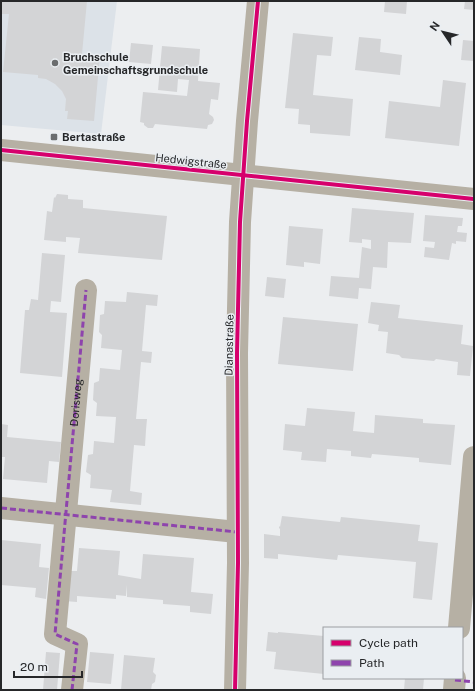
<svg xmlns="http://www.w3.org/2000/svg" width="475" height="691" font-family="'Public Sans',sans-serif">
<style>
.built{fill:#dce2e8}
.building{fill:#d3d4d6}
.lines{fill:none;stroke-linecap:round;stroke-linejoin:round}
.street{stroke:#b6b0a4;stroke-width:22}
.quiet{stroke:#8e44ad;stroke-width:3;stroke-dasharray:6 3;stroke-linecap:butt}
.cycleway-casing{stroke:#eaeef2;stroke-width:6}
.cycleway{stroke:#d6006c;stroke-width:4}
.poi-dot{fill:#6b6d6f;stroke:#eaeef2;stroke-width:1.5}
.labels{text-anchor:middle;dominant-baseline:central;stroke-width:3;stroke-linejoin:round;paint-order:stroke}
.poi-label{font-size:11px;font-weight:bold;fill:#262729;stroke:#eaeef2;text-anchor:start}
.street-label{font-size:11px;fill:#262729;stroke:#eaeef2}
</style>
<rect width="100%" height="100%" fill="#eceef0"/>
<path class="built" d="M1,1H117L101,134L1,125Z"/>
<g class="building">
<path d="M1,1H87L82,54L100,55L94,121L67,119L68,111H65L66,99L62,91L55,84L46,79L38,78V75L3,72L9,14H1Z"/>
<path d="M385,1H407L406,14L384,12Z"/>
<path d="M465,1H474V10L464,9Z"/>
<path d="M293,33L333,37L331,56L317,55L313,95L353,99L350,136L310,133V125L298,124L299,109L285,108Z"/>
<path d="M359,37L381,39L380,52L402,55L400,75L355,70Z"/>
<path d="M463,40L474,41V61L461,60Z"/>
<path d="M131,43L153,45L151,64L129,62Z"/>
<path d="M162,46L200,49L198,81L220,83L218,100L211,99L209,114L213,117L214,120L212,124L208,125L207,129L155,124L153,128H148L144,125V123L140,122L143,92L187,96L189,80L178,79L177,92L158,90Z"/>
<path d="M443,80L466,83L459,146L385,138L389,101L440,107Z"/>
<path d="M57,194L68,195V199L83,200V208L167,216L162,260L78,253L80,238L66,237V242L44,240L47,211L52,212L54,197L55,198Z"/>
<path d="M352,208L414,213L411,243L388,242L387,268L373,267L371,289L359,288L358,299L329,296L331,276L359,278L362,247L371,249V240L362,239V243L349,242Z"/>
<path d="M425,215L463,218L462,226H458L457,232L467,233L466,242L456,241V244L452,243L449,260L424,257L425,247L434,248L435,242L423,241Z"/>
<path d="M289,226L323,229L320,264L304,262V267L286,265Z"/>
<path d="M42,253L65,255L61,302L51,301L50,312L67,313L62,377L20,373L25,310H29L31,299L38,300Z"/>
<path d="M267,277L286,279L284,298L265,296Z"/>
<path d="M127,292L158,295L157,306L146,305L142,351L152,352L151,363L141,362L136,419H147L146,430L145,446L134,445L130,491L142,493L141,505L110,502L112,490L90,488L91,475L86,472L88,455L93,454L94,441L114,443L116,417L96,416L97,403L93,400L94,383L99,381L100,368L120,370L122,350L101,348L102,335L99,332L100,315L104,314L105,301L126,302Z"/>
<path d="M371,302L400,305L398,318L463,325L461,344L473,346L470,376L457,375L458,362L436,359L434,361L402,358L399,355L386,353L388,332L378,331L379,325L368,323Z"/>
<path d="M283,317L358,324L353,371L278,364Z"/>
<path d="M307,408L355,412L353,431L374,433L375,415L423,419V423L455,425L451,465L419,462V458L396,456L372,454L371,458L351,456V451L327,449L326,462L301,460L302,452L283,450L285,424L305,426Z"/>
<path d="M1,424L8,425L7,437L61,442L59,462L49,461L47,483L3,479L5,457H1Z"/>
<path d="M282,516L340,522L341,517L420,525L418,541L438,543L432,600L413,598L416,562L338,555L337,560L278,554V559L264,558V534L280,536V529L279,528V526L280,527Z"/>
<path d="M1,540L41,544L39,567L49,568L46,599L35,597L36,588L1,585Z"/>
<path d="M79,548L120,551L118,575L141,579L143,554L194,558L191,592L213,594L211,614L190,612V606L163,604V600L127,597V585L126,596L116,595V599L77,596V602L64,601L67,571H77Z"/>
<path d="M268,632L278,633V632L324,636V674L274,669L276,652L266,651Z"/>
<path d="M46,652L60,653L57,690H43Z"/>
<path d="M90,652L114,654L111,684L87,682Z"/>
<path d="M124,655L155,658L153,672L156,675L155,682L152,684L151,690H121Z"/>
<path d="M405,678H424L423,690H404Z"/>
</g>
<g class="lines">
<g class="street">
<path d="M1,150L474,199"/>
<path d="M1,508L237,532"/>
<path d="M459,628L474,457"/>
<path id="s1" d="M72,690L77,644L55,634L86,290"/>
<path d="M235,690L238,563L237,353L240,222L247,121L258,1"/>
<path d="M454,690L455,678"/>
</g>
<g class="quiet">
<path d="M1,508L237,532"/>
<path d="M455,680L474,682"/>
<path d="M72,690L77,644L55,634L86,290"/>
</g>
<g class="cycleway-casing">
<g id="cycleway">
<path d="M1,150L474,199"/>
<path d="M235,690L238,563L237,353L240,222L247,121L258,1"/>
</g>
</g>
<use href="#cycleway" class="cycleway"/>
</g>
<g class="poi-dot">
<circle cx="55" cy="63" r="4"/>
<rect x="50" y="133" width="8" height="8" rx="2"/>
</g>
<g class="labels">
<g class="poi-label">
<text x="63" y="57">Bruchschule<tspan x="63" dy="13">Gemeinschaftsgrundschule</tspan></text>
<text x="62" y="137">Bertastraße</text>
</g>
<g class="street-label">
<text transform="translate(191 161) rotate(6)">Hedwigstraße</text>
<text transform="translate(229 345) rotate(-89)">Dianastraße</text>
<text stroke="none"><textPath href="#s1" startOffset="303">Dorisweg</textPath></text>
</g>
</g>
<rect width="475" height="691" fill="none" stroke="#262729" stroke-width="4"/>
<rect x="323" y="627" width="140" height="52" fill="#eaeef2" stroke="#9c9ea2"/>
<rect x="331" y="640" width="20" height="6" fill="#d6006c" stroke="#9c9ea2"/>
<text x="359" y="647" font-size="12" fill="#262729">Cycle path</text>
<rect x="331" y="660" width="20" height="6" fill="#8e44ad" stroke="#9c9ea2"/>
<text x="359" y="667" font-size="12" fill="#262729">Path</text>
<g transform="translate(443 32) rotate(305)" stroke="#eaeef2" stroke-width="3" paint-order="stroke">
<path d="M0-3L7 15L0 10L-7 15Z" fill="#262729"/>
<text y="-6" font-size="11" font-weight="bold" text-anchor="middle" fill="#262729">N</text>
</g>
<path d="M14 671v6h68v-6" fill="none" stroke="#262729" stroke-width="2"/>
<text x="20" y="671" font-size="12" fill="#262729" stroke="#eaeef2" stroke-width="3" paint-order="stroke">20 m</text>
</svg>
